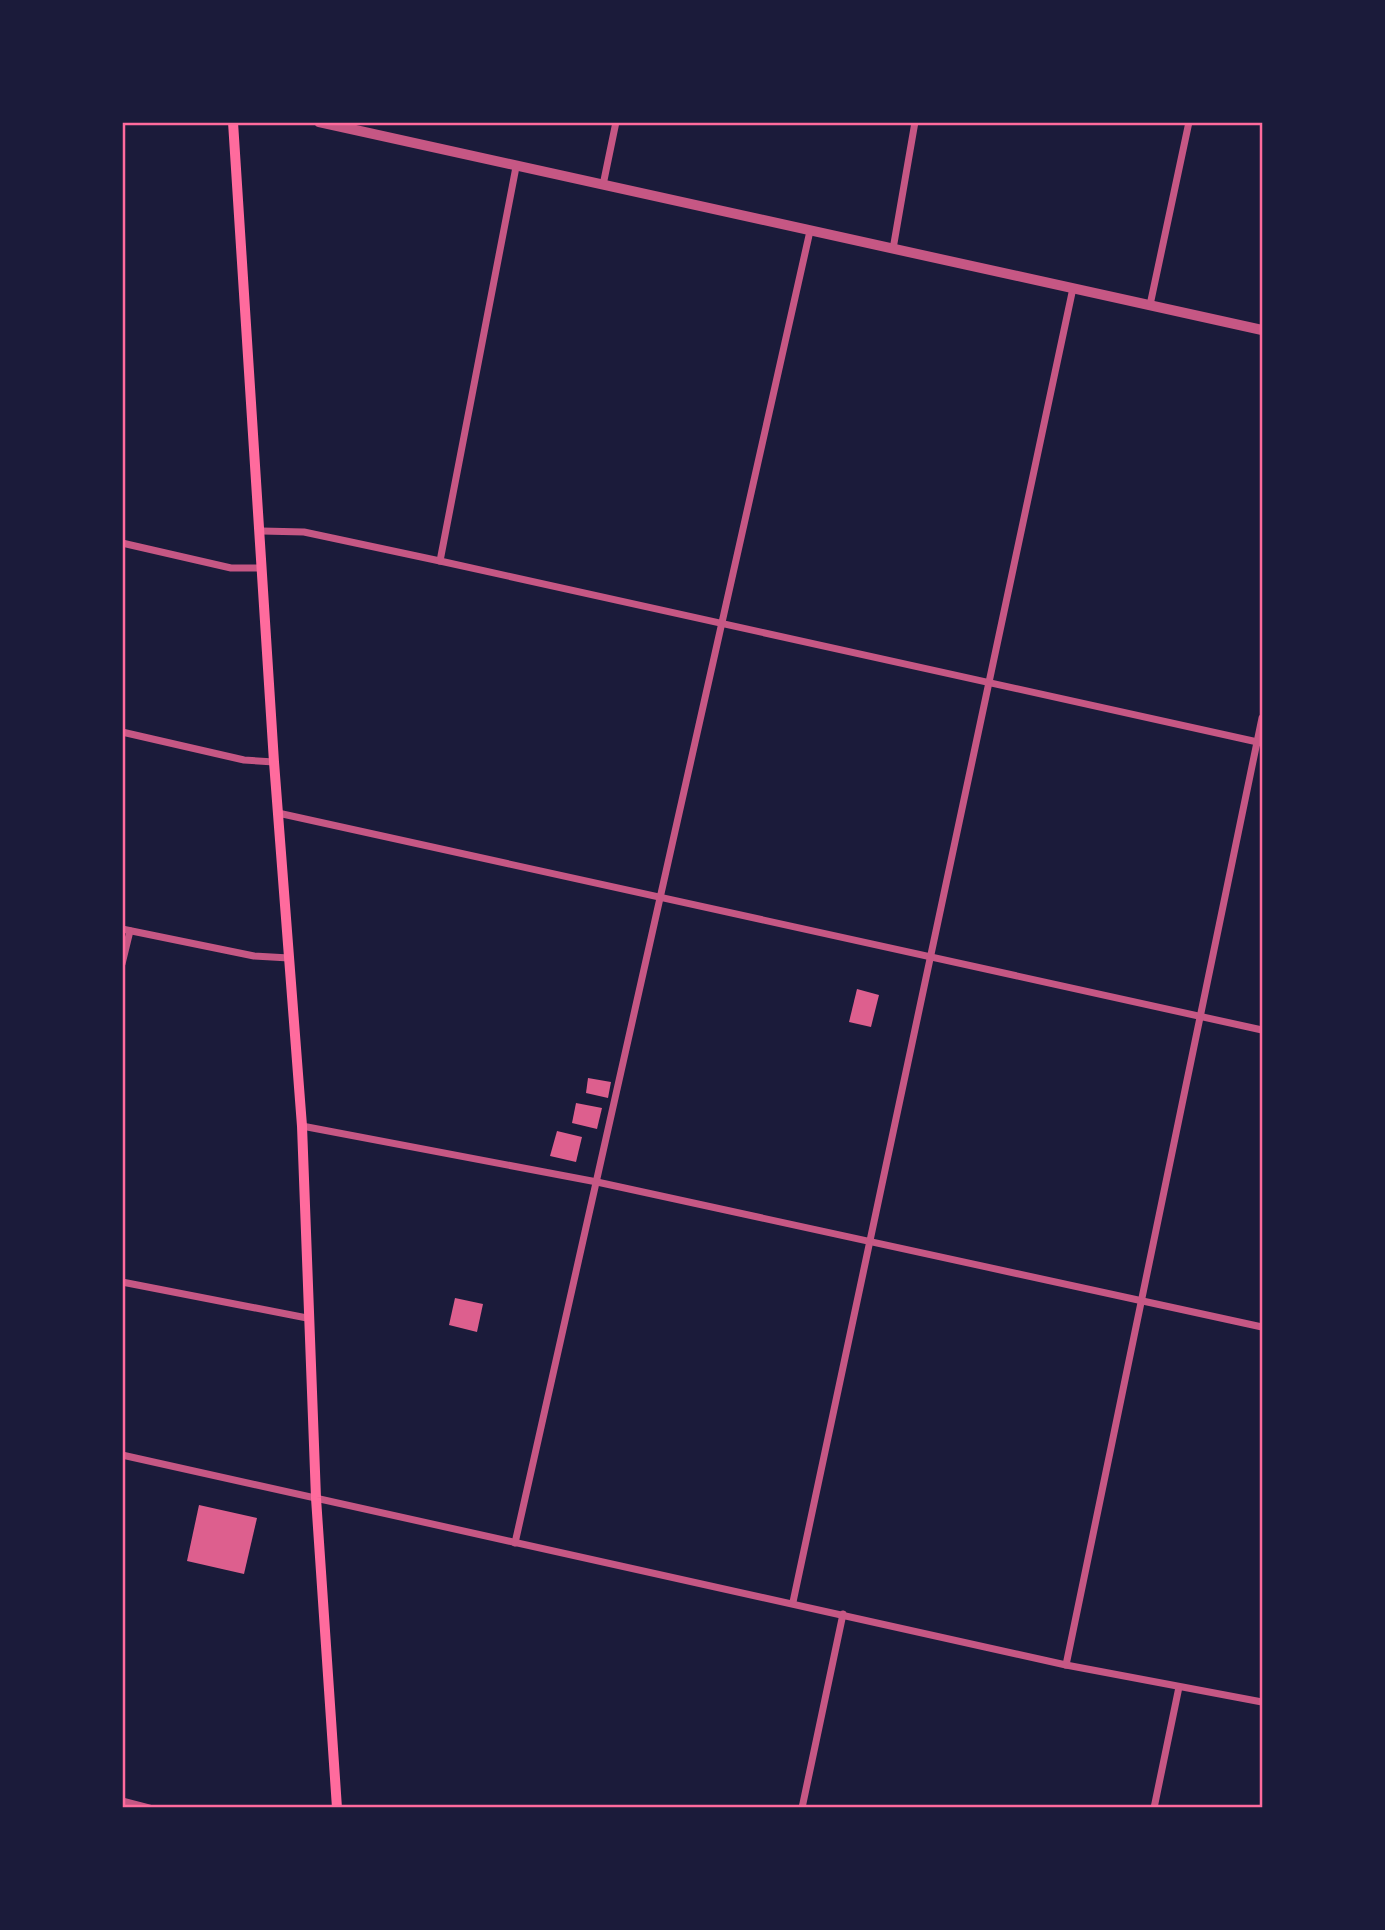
<svg xmlns="http://www.w3.org/2000/svg" width="1385" height="1930" font-family="Roboto,sans-serif">
<style>
.building{fill:#dd5f8e}
.lines{fill:none;stroke-linecap:round;stroke-linejoin:round}
.minor{stroke:#c65784;stroke-width:7}
.tertiary{stroke:#c65784;stroke-width:10}
.secondary{stroke:#ff6b9d;stroke-width:10}
.neatline{fill:none;stroke:#ff6b9d;stroke-width:2.5}
</style>
<rect width="100%" height="100%" fill="#1b1b3a"/>
<g class="building">
<path d="M857,989L879,995L871,1027L849,1022Z"/>
<path d="M588,1078L611,1082L608,1098L586,1093Z"/>
<path d="M576,1103L602,1108L597,1129L572,1123Z"/>
<path d="M557,1131L582,1137L576,1162L550,1156Z"/>
<path d="M455,1298L483,1304L477,1332L449,1325Z"/>
<path d="M199,1505L257,1518L244,1574L187,1561Z"/>
</g>
<g class="lines">
<g class="minor">
<path d="M603,185L616,122"/>
<path d="M893,249L915,122"/>
<path d="M1150,305L1189,122"/>
<path d="M262,531L304,532L440,561L1262,743"/>
<path d="M122,543L231,568H262"/>
<path d="M440,561L516,167"/>
<path d="M122,732L244,760L274,762"/>
<path d="M278,813L1262,1030"/>
<path d="M122,929L254,956L289,958"/>
<path d="M122,964L130,931"/>
<path d="M302,1126L597,1182L1262,1327"/>
<path d="M122,1282L307,1318"/>
<path d="M122,1455L1066,1665L1262,1702"/>
<path d="M515,1543L810,231"/>
<path d="M793,1602L1073,288"/>
<path d="M1066,1665L1262,718"/>
<path d="M122,1801L149,1808"/>
<path d="M802,1808L843,1614"/>
<path d="M1154,1808L1179,1687"/>
</g>
<path class="tertiary" d="M319,122L1262,330"/>
<path class="secondary" d="M233,122L274,762L302,1126L316,1498L337,1808"/>
</g>
<rect width="1385" height="1930" fill="none" stroke="#1b1b3a" stroke-width="248"/>
<rect x="124" y="124" width="1137" height="1682" class="neatline"/>
</svg>
